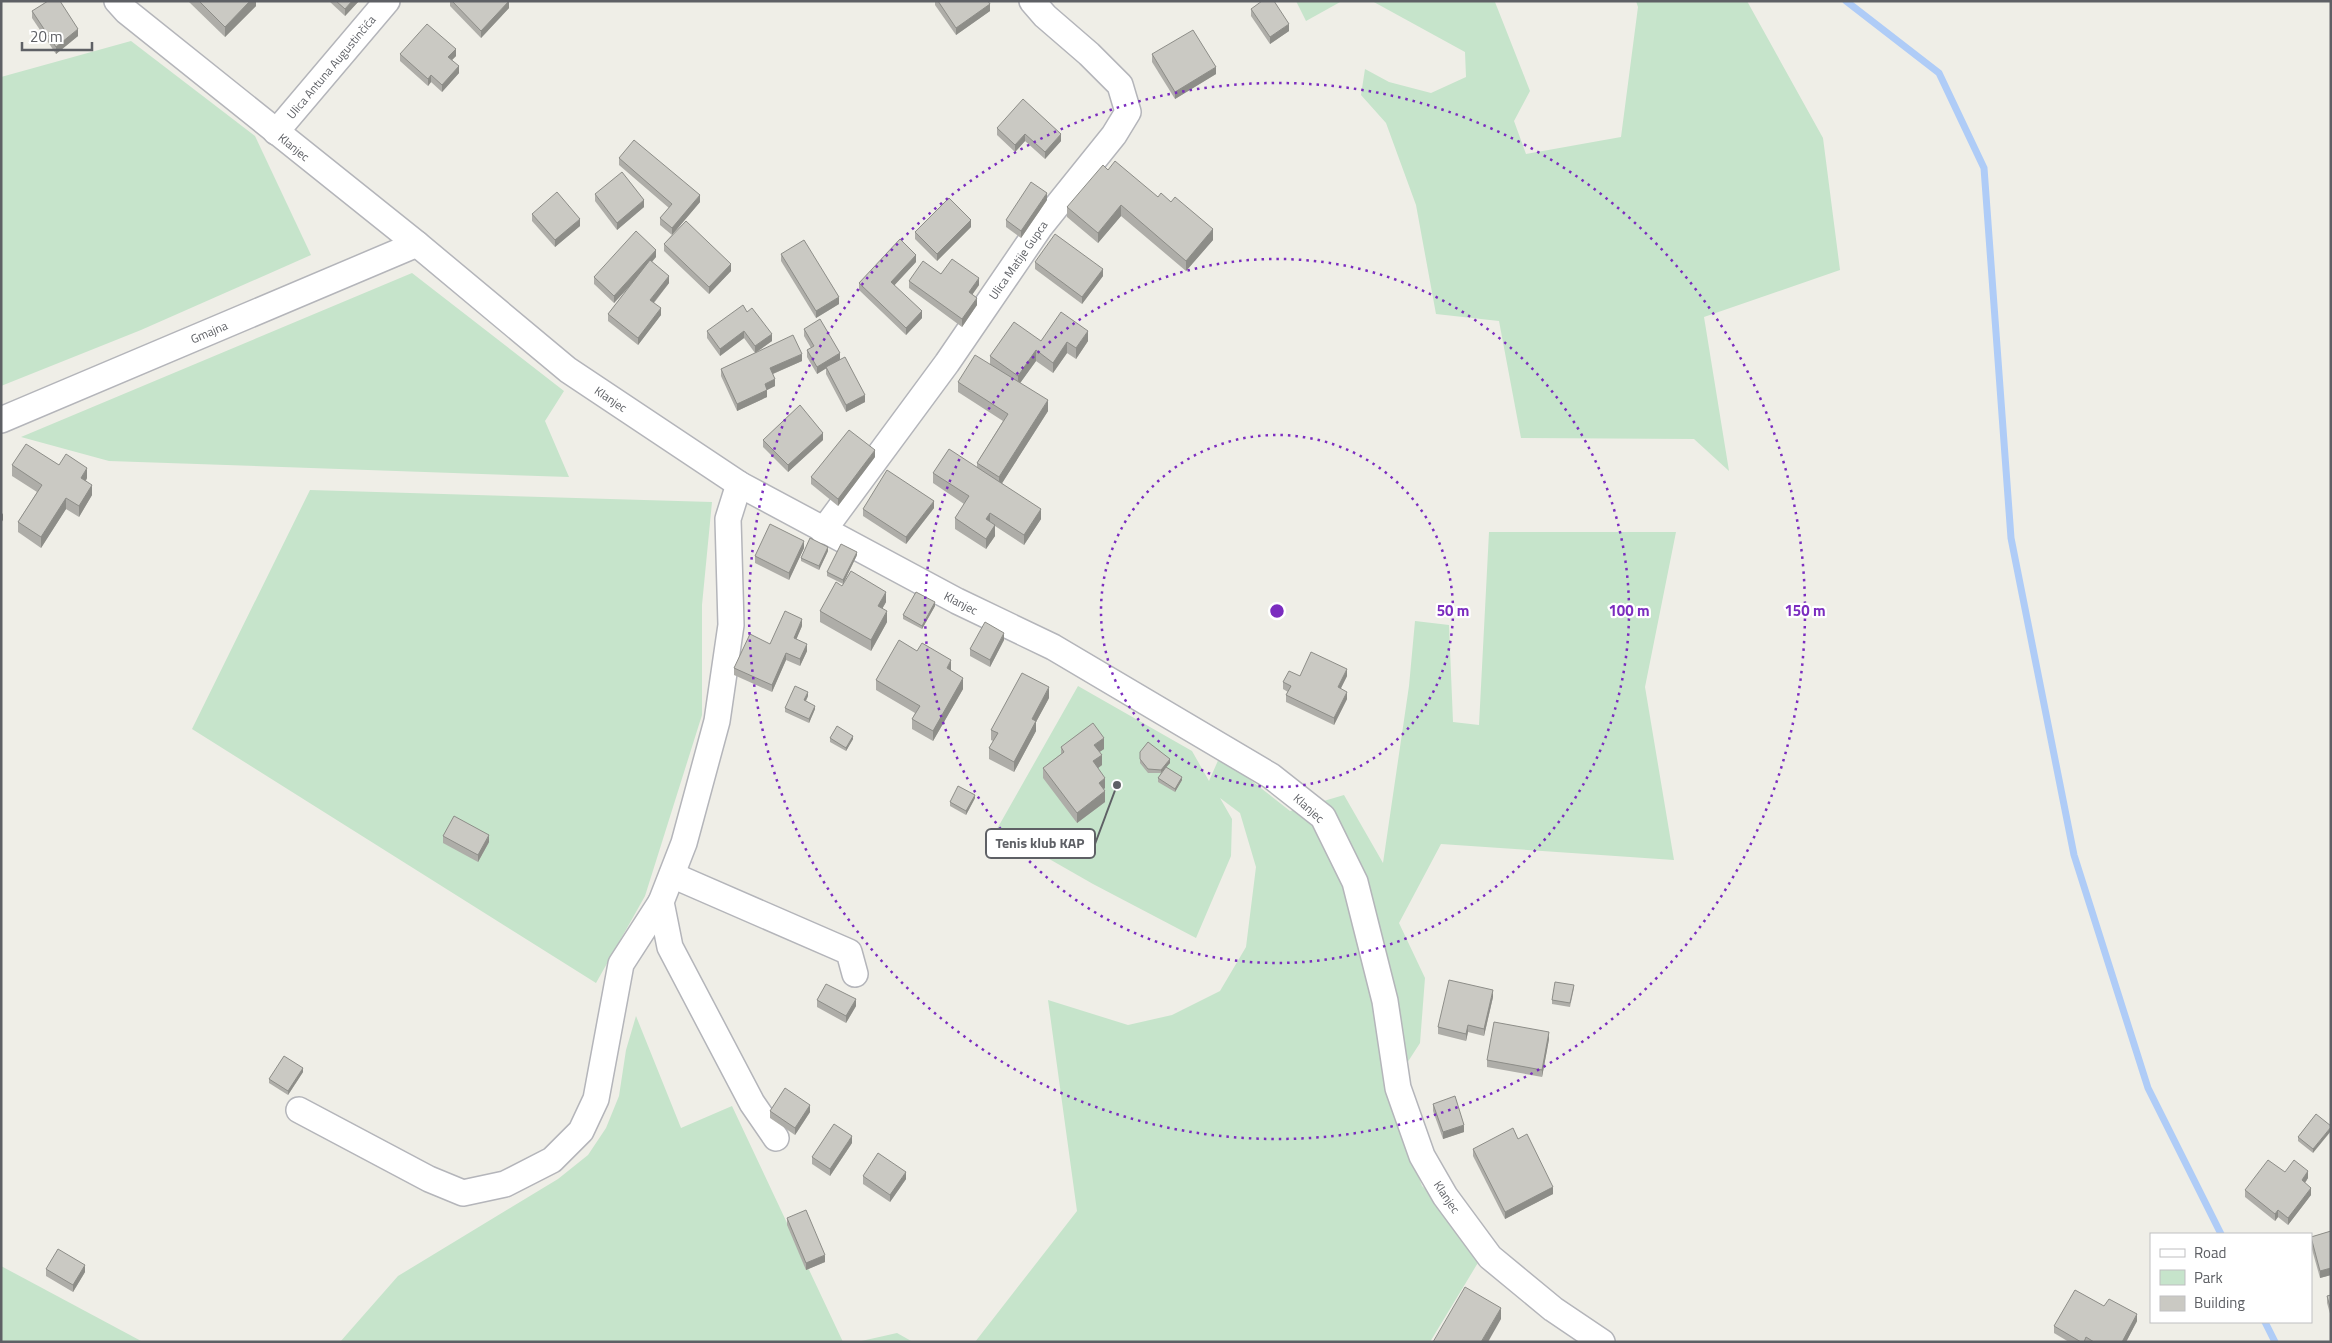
<svg xmlns="http://www.w3.org/2000/svg" width="2332" height="1343" font-family="'Titillium Web',sans-serif">
<style>
.green{fill:#c6e4cb}
.lines{fill:none;stroke-linecap:round;stroke-linejoin:round}
.stream{stroke:#afccf7;stroke-width:7}
.minor-casing{stroke:#b4b5ba;stroke-width:28}
.minor{stroke:#fff;stroke-width:25}
.wall{fill:#aeada8}
.shaded-wall{fill:#8d8d88}
.building{fill:#cac9c3;stroke:#8d8d88}
.ring{fill:none;stroke:#7b2cbf;stroke-width:2.5;stroke-dasharray:2.5 5}
.labels{text-anchor:middle;dominant-baseline:central;stroke-width:4.5;stroke-linejoin:round;paint-order:stroke}
.street-label{font-size:12px;fill:#5e6065;stroke:#fff}
.centre{fill:#7b2cbf;stroke:#fff;stroke-width:2.5}
.ring-label{font-size:15px;text-anchor:middle;font-weight:bold;fill:#7b2cbf;stroke:#fff;stroke-width:4.5;stroke-linejoin:round;paint-order:stroke}
.leader{fill:none;stroke:#5e6065;stroke-width:2}
.callout-dot{fill:#5e6065;stroke:#fff;stroke-width:2}
.callout{fill:#fff;stroke:#5e6065;stroke-width:2}
.callout-label{font-size:14px;text-anchor:middle;font-weight:bold;fill:#5e6065}
</style>
<rect width="100%" height="100%" fill="#efeee7"/>
<g class="green">
<path d="M1296,1H1342L1306,21Z"/>
<path d="M1372,1L1495,2L1530,91L1514,121L1526,154L1621,137L1638,7L1636,1H1747L1823,138L1840,270L1704,317L1729,471L1694,439L1521,438L1499,321L1436,314L1416,205L1386,123L1361,95L1365,69L1389,82L1431,93L1466,77L1465,52Z"/>
<path d="M131,41L255,136L311,255L141,330L1,386V77Z"/>
<path d="M412,273L564,391L545,421L569,477L109,461L21,437Z"/>
<path d="M310,490L712,502L702,605V715L645,896L596,983L192,729Z"/>
<path d="M1489,532H1676L1645,687L1674,860L1441,844L1399,923L1425,978L1420,1043L1389,1091L1422,1186L1462,1222L1479,1261L1430,1342H975L1077,1211L1048,1000L1128,1025L1172,1015L1220,991L1246,947L1256,867L1240,813L1220,798L1232,819L1231,856L1196,938L1093,884L997,829L1078,686L1192,751L1209,781L1220,756L1290,811L1344,795L1383,863L1409,686L1415,621L1449,625L1453,722L1479,725Z"/>
<path d="M636,1016L681,1128L732,1106L843,1342H340L398,1276L558,1179L588,1155L606,1128L619,1096L626,1050Z"/>
<path d="M1,1266L143,1342H1Z"/>
<path d="M897,1333L913,1342H857Z"/>
</g>
<g class="lines">
<g class="stream">
<path d="M1846,1L1939,73L1984,168L2011,538L2074,855L2148,1088L2221,1234"/>
<path d="M2265,1322L2275,1342"/>
</g>
<g class="minor-casing">
<g id="minor">
<path d="M117,1L126,11L417,244L568,370L739,484L957,601L1053,647L1271,776L1323,817L1355,882L1385,1001L1398,1088L1422,1156L1445,1196L1490,1257L1553,1309L1602,1342"/>
<path d="M276,132L387,1"/>
<path d="M1,420L417,244"/>
<path d="M739,484L728,519L731,625L717,721L684,843L661,902L670,947L752,1103L776,1138"/>
<path d="M823,531L947,363L1040,227L1114,135L1128,112L1120,85L1089,54L1045,16L1032,1"/>
<path d="M672,875L849,952L855,974"/>
<path d="M299,1110L429,1179L463,1193L505,1184L552,1160L581,1131L596,1099L621,964L661,902"/>
</g>
</g>
<use href="#minor" class="minor"/>
</g>
<g class="wall">
<path d="M188,1H256V6L225,37Z"/>
<path d="M329,1H359L345,16Z"/>
<path d="M450,1H509V8L481,38L450,6Z"/>
<path d="M935,1H988L990,11L956,35L935,5Z"/>
<path d="M1251,9L1289,31L1270,44L1251,16Z"/>
<path d="M32,11L78,36L56,54L32,18Z"/>
<path d="M400,54L456,56L452,60L459,73L442,92L431,82L428,86L400,61Z"/>
<path d="M1152,54L1216,74L1175,99L1152,62Z"/>
<path d="M997,128L1061,141L1045,159L1025,141L1015,152L997,135Z"/>
<path d="M619,158L700,202L672,235L731,271L709,294L664,251V244L672,235L660,225V218L669,208L619,165Z"/>
<path d="M1108,170L1158,197L1213,240L1186,271L1121,216L1098,243L1067,217V207Z"/>
<path d="M595,194L644,207L617,230L595,201Z"/>
<path d="M1047,200L1021,238L1006,227V220Z"/>
<path d="M532,214L580,226L555,247L532,221Z"/>
<path d="M971,227L937,261L915,239V232Z"/>
<path d="M781,254L839,304L816,318L781,261Z"/>
<path d="M656,257L652,262L669,283L654,303L661,315L638,345L608,321V314L630,286L614,303L594,284V277Z"/>
<path d="M916,262L894,285L922,318L906,335L859,290V283Z"/>
<path d="M1035,262L1103,276L1082,304L1035,269Z"/>
<path d="M941,274L979,285L972,295L977,305L962,327L909,288V281Z"/>
<path d="M747,312L772,341L757,352L802,361L773,374L775,386L767,390V397L737,411L721,376V369L755,353L744,338L720,356L707,338V331Z"/>
<path d="M804,329L840,360L865,402L846,412L826,374V368L817,374L807,357V350L811,348L804,336Z"/>
<path d="M1041,341H1088L1076,359L1067,353L1053,373L1036,361L1020,383L1048,411L1002,483L1041,519L1024,545L995,526V536L986,549L955,529V518L964,504L933,483V473L977,467V463L1003,421L958,392V382L990,364V356Z"/>
<path d="M763,440H823L788,472L763,447Z"/>
<path d="M875,457L838,506L811,484V477Z"/>
<path d="M12,465H59L87,478L86,481L92,495L79,517L66,509L41,548L18,532V522L37,492L12,476Z"/>
<path d="M934,508L906,544L863,516V509Z"/>
<path d="M804,548L789,580L755,563V556Z"/>
<path d="M828,551L819,570L801,561V558Z"/>
<path d="M857,555L843,584L827,576V572Z"/>
<path d="M842,586L886,602L882,609L887,622L871,651L820,622V611Z"/>
<path d="M935,606L922,629L903,619V615Z"/>
<path d="M802,626L796,639L807,651L800,666L786,660L772,692L734,675V668L770,644Z"/>
<path d="M1004,640L990,667L970,656V649Z"/>
<path d="M951,671L963,689L933,741L912,729V719L915,713L876,690V680Z"/>
<path d="M1300,676H1347L1341,688L1347,699L1334,725L1286,702V695L1288,692L1283,689V682Z"/>
<path d="M808,696L806,701L815,709L809,723L785,712V708Z"/>
<path d="M1049,698L1036,722V731L1014,772L989,759V748L993,741L991,740V730Z"/>
<path d="M830,738L853,739L846,751L830,742Z"/>
<path d="M1061,747L1104,749L1099,752L1102,765L1098,768L1105,788L1104,789L1105,802L1077,823L1043,778V768L1061,754Z"/>
<path d="M1140,752L1170,763L1166,767L1182,780L1175,792L1158,782V778L1161,773H1148L1140,763Z"/>
<path d="M975,798L966,815L950,806V802Z"/>
<path d="M443,836L489,842L478,862L443,843Z"/>
<path d="M1574,988L1570,1007L1552,1004V1000Z"/>
<path d="M1493,997L1484,1036L1468,1032L1466,1041L1438,1034V1027Z"/>
<path d="M817,1000L856,1006L846,1023L817,1007Z"/>
<path d="M1549,1039L1542,1077L1487,1067V1060Z"/>
<path d="M303,1072L288,1095L269,1083V1079Z"/>
<path d="M1433,1104L1464,1132L1443,1139L1433,1111Z"/>
<path d="M770,1111L810,1112L795,1135L770,1118Z"/>
<path d="M2316,1114L2313,1153L2298,1141V1137Z"/>
<path d="M1518,1139L1553,1194L1505,1219L1473,1156V1149Z"/>
<path d="M852,1143L830,1176L812,1164V1157Z"/>
<path d="M2285,1172L2308,1178L2305,1183L2311,1195L2288,1225L2278,1217L2275,1221L2245,1197V1190Z"/>
<path d="M863,1176L906,1179L890,1202L863,1184Z"/>
<path d="M787,1218L825,1262L806,1270L787,1225Z"/>
<path d="M2331,1231V1275L2320,1278L2311,1246V1237Z"/>
<path d="M46,1269L85,1272L73,1292L46,1276Z"/>
<path d="M2331,1295V1317L2327,1303V1296Z"/>
<path d="M2104,1306L2137,1321L2126,1342H2069L2054,1333V1326Z"/>
</g>
<g class="shaded-wall">
<path d="M250,1H256V6L225,37V27Z"/>
<path d="M352,1H359L345,16V9Z"/>
<path d="M509,1V8L481,38V31Z"/>
<path d="M990,4V11L956,35V28Z"/>
<path d="M1289,24V31L1270,44V37Z"/>
<path d="M78,29V36L56,54V47Z"/>
<path d="M456,49V56L448,64V57Z"/>
<rect x="1" y="54" width="1" height="7"/>
<path d="M459,66V73L442,92V85Z"/>
<path d="M1216,67V74L1175,99V92Z"/>
<path d="M431,75V82L428,86V79Z"/>
<path d="M1025,134V141L1015,152V145Z"/>
<path d="M1061,134V141L1045,159V152Z"/>
<path d="M1047,193V200L1021,238V231Z"/>
<path d="M700,195V202L672,235V228Z"/>
<path d="M644,200V207L617,230V223Z"/>
<path d="M1121,205V216L1098,243V233Z"/>
<path d="M580,219V226L555,247V240Z"/>
<path d="M971,220V227L937,261V254Z"/>
<path d="M1213,229V240L1186,271V261Z"/>
<path d="M656,250V257L614,303V296Z"/>
<path d="M916,255V262L891,289V282Z"/>
<path d="M731,264V271L709,294V287Z"/>
<path d="M1103,269V276L1082,304V297Z"/>
<path d="M669,276V283L650,307V300Z"/>
<path d="M979,278V285L969,299V292Z"/>
<path d="M839,297V304L816,318V311Z"/>
<path d="M977,298V305L962,327V319Z"/>
<path d="M661,308V315L638,345V338Z"/>
<path d="M922,311V318L906,335V328Z"/>
<path d="M744,331V338L720,356V349Z"/>
<path d="M1088,331V341L1076,359V348Z"/>
<path d="M772,334V341L755,353V346Z"/>
<path d="M1067,342V353L1053,373V363Z"/>
<path d="M1036,350V361L1018,386V376Z"/>
<path d="M840,353V360L817,374V367Z"/>
<path d="M802,354V361L770,375V368Z"/>
<path d="M775,379V386L767,390V397L737,411V404L765,384Z"/>
<path d="M865,395V402L846,412V405Z"/>
<path d="M1048,400V411L999,488V477Z"/>
<path d="M823,433V440L788,472V465Z"/>
<path d="M875,450V457L838,506V499Z"/>
<path d="M87,468V478L81,488V478Z"/>
<path d="M92,485V495L79,517V506Z"/>
<path d="M66,498V509L41,548V537Z"/>
<path d="M934,501V508L906,544V537Z"/>
<path d="M1041,509V519L1024,545V535Z"/>
<path d="M3,513V520L1,523V516Z"/>
<path d="M990,513V523L986,519Z"/>
<path d="M995,525V536L986,549V539Z"/>
<path d="M804,541V548L789,580V573Z"/>
<path d="M828,547V551L819,570V566Z"/>
<path d="M857,552V555L843,584V580Z"/>
<path d="M886,592V602L878,616V606Z"/>
<path d="M935,602V606L922,629V626Z"/>
<path d="M887,611V622L871,651V640Z"/>
<path d="M802,619V626L794,645V638Z"/>
<path d="M1004,633V640L990,667V660Z"/>
<path d="M807,644V651L800,666V659Z"/>
<path d="M786,653V660L772,692V685Z"/>
<path d="M951,660V670L947,679V668Z"/>
<path d="M1347,669V676L1338,694V687Z"/>
<path d="M963,678V689L933,741V731Z"/>
<path d="M1049,687V698L1036,722V731L1014,772V762L1032,719Z"/>
<path d="M808,692V696L804,704V700Z"/>
<path d="M1347,692V699L1334,725V718Z"/>
<path d="M815,706V709L809,723V719Z"/>
<path d="M853,736V739L846,751V748Z"/>
<path d="M1104,738V749L1094,756V745Z"/>
<path d="M1102,755V765L1093,772V761Z"/>
<path d="M1170,759V763L1161,773V770Z"/>
<path d="M1182,777V780L1175,792V789Z"/>
<path d="M1105,778V788L1099,793V783Z"/>
<path d="M1105,791V802L1077,823V813Z"/>
<path d="M975,795V798L966,815V811Z"/>
<path d="M489,835V842L478,862V855Z"/>
<path d="M1493,990V997L1484,1036V1029Z"/>
<path d="M856,999V1006L846,1023V1016Z"/>
<path d="M1468,1025V1032L1466,1041V1034Z"/>
<path d="M1549,1032V1039L1542,1077V1070Z"/>
<path d="M303,1068V1072L288,1095V1091Z"/>
<path d="M810,1105V1112L795,1135V1128Z"/>
<path d="M1464,1125V1132L1443,1139V1132Z"/>
<path d="M2331,1127V1131L2313,1153V1149Z"/>
<path d="M852,1136V1143L830,1176V1169Z"/>
<path d="M2308,1171V1178L2302,1187V1180Z"/>
<path d="M906,1172V1179L890,1202V1195Z"/>
<path d="M1553,1187V1194L1505,1219V1212Z"/>
<path d="M2311,1188V1195L2288,1225V1218Z"/>
<path d="M2278,1210V1217L2275,1221V1214Z"/>
<path d="M825,1255V1262L806,1270V1263Z"/>
<path d="M85,1265V1272L73,1292V1285Z"/>
<path d="M2331,1268V1275L2320,1278V1271Z"/>
<path d="M1501,1308V1319L1488,1342H1481Z"/>
<path d="M2137,1314V1321L2126,1342H2122Z"/>
</g>
<g class="building">
<path d="M48,1H60L78,29L56,47L32,11Z"/>
<path d="M199,1H250L225,27Z"/>
<path d="M336,1H352L345,9Z"/>
<path d="M452,1H509L481,31Z"/>
<path d="M938,1H988L990,4L956,28Z"/>
<path d="M1262,1H1274L1289,24L1270,37L1251,9Z"/>
<path d="M427,24L456,49L448,57L459,66L442,85L431,75L428,79L400,54Z"/>
<path d="M1193,30L1216,67L1175,92L1152,54Z"/>
<path d="M1023,99L1061,134L1045,152L1025,134L1015,145L997,128Z"/>
<path d="M634,140L700,195L672,228L660,218L672,204L619,158Z"/>
<path d="M1115,161L1158,197L1161,193L1171,202L1175,197L1213,229L1186,261L1121,205L1098,233L1067,207L1103,165L1108,170Z"/>
<path d="M622,172L644,200L617,223L595,194Z"/>
<path d="M1031,182L1047,193L1021,231L1006,220Z"/>
<path d="M557,192L580,219L555,240L532,214Z"/>
<path d="M949,198L971,220L937,254L915,232Z"/>
<path d="M686,221L731,264L709,287L664,244Z"/>
<path d="M636,231L656,250L614,296L594,277Z"/>
<path d="M1055,234L1103,269L1082,297L1035,262Z"/>
<path d="M900,239L916,255L891,282L922,311L906,328L859,283Z"/>
<path d="M804,240L839,297L816,311L781,254Z"/>
<path d="M952,259L979,278L969,292L977,298L962,319L909,281L923,261L941,274Z"/>
<path d="M650,260L669,276L650,300L661,308L638,338L608,314Z"/>
<path d="M743,305L747,312L752,308L772,334L755,346L744,331L720,349L707,331Z"/>
<path d="M1061,312L1088,331L1076,348L1067,342L1053,363L1036,350L1018,376L990,356L1014,322L1041,341Z"/>
<path d="M820,319L840,353L817,367L807,350L814,346L804,329Z"/>
<path d="M793,335L802,354L770,368L775,379L765,384L767,390L737,404L721,369Z"/>
<path d="M975,355L1048,400L999,477L977,463L1008,414L958,382Z"/>
<path d="M845,357L865,395L846,405L826,367Z"/>
<path d="M800,405L823,433L788,465L763,440Z"/>
<path d="M849,430L875,450L838,499L811,477Z"/>
<path d="M26,444L59,465L66,454L87,468L81,478L92,485L79,506L66,498L41,537L18,522L42,485L12,465Z"/>
<path d="M949,449L1041,509L1024,535L990,513L986,519L995,525L986,539L955,518L969,496L933,473Z"/>
<path d="M887,470L934,501L906,537L863,509Z"/>
<path d="M770,524L804,541L789,573L755,556Z"/>
<path d="M810,538L828,547L819,566L801,558Z"/>
<path d="M841,544L857,552L843,580L827,572Z"/>
<path d="M851,571L886,592L878,606L887,611L871,640L820,611L836,582L842,586Z"/>
<path d="M916,592L935,602L922,626L903,615Z"/>
<path d="M785,611L802,619L794,638L807,644L800,659L786,653L772,685L734,668L750,634L770,644Z"/>
<path d="M985,622L1004,633L990,660L970,649Z"/>
<path d="M899,640L917,651L922,643L951,660L947,668L963,678L933,731L912,719L920,706L876,680Z"/>
<path d="M1311,652L1347,669L1338,687L1347,692L1334,718L1286,695L1291,686L1283,682L1289,671L1300,676Z"/>
<path d="M1022,673L1049,687L1032,719L1036,721L1014,762L989,748L998,733L991,730Z"/>
<path d="M795,686L808,692L804,700L815,706L809,719L785,708Z"/>
<path d="M1093,723L1104,738L1094,745L1102,755L1093,761L1105,778L1099,783L1105,791L1077,813L1043,768L1064,752L1061,747Z"/>
<path d="M837,726L853,736L846,748L830,738Z"/>
<path d="M1148,742L1170,759L1161,770L1148,769L1140,759V752Z"/>
<path d="M1166,767L1182,777L1175,789L1158,778Z"/>
<path d="M958,786L975,795L966,811L950,802Z"/>
<path d="M454,816L489,835L478,855L443,836Z"/>
<path d="M1449,980L1493,990L1484,1029L1468,1025L1466,1034L1438,1027Z"/>
<path d="M1555,982L1574,985L1570,1003L1552,1000Z"/>
<path d="M826,984L856,999L846,1016L817,1000Z"/>
<path d="M1494,1022L1549,1032L1542,1070L1487,1060Z"/>
<path d="M284,1056L303,1068L288,1091L269,1079Z"/>
<path d="M785,1088L810,1105L795,1128L770,1111Z"/>
<path d="M1455,1096L1464,1125L1443,1132L1433,1104Z"/>
<path d="M2316,1114L2331,1126V1127L2313,1149L2298,1137Z"/>
<path d="M834,1124L852,1136L830,1169L812,1157Z"/>
<path d="M1513,1128L1518,1139L1527,1134L1553,1187L1505,1212L1473,1149Z"/>
<path d="M878,1153L906,1172L890,1195L863,1176Z"/>
<path d="M2268,1160L2285,1172L2294,1160L2308,1171L2302,1180L2311,1188L2288,1218L2278,1210L2275,1214L2245,1190Z"/>
<path d="M806,1210L825,1255L806,1263L787,1218Z"/>
<path d="M2331,1231V1268L2320,1271L2311,1237Z"/>
<path d="M58,1249L85,1265L73,1285L46,1269Z"/>
<path d="M1465,1287L1501,1308L1481,1342H1433Z"/>
<path d="M2075,1290L2104,1306L2109,1299L2137,1314L2122,1342H2094L2086,1337L2084,1342H2081L2054,1326Z"/>
<path d="M2331,1295V1310L2327,1296Z"/>
</g>
<g class="ring">
<circle cx="1277" cy="611" r="176"/>
<circle cx="1277" cy="611" r="352"/>
<circle cx="1277" cy="611" r="528"/>
</g>
<g class="labels">
<g class="street-label">
<text transform="translate(331 67) rotate(-50)">Ulica Antuna Augustinčića</text>
<text transform="translate(294 147) rotate(39)">Klanjec</text>
<text transform="translate(1018 260) rotate(-55)">Ulica Matije Gupca</text>
<text transform="translate(209 332) rotate(-23)">Gmajna</text>
<text transform="translate(611 399) rotate(34)">Klanjec</text>
<text transform="translate(961 603) rotate(27)">Klanjec</text>
<text transform="translate(1309 808) rotate(42)">Klanjec</text>
<text transform="translate(1447 1197) rotate(56)">Klanjec</text>
</g>
</g>
<circle cx="1277" cy="611" r="8" class="centre"/>
<g class="ring-label">
<text x="1453" y="616">50 m</text>
<text x="1629" y="616">100 m</text>
<text x="1805" y="616">150 m</text>
</g>
<path class="leader" d="M1117 785L1095 844"/>
<circle class="callout-dot" cx="1117" cy="785" r="5"/>
<rect class="callout" x="986" y="829" width="109" height="29" rx="5"/>
<g class="callout-label">
<text x="1040" y="848">Tenis klub KAP</text>
</g>
<rect width="2332" height="1343" fill="none" stroke="#5e6065" stroke-width="5"/>
<rect x="2150" y="1233" width="162" height="90" fill="#ffffff" stroke="#bfbfc1"/>
<rect x="2160" y="1249" width="25" height="8" fill="#ffffff" stroke="#bfbfc1"/>
<text x="2194" y="1258" font-size="15" fill="#5e6065">Road</text>
<rect x="2160" y="1270" width="25" height="15" fill="#c6e4cb" stroke="#bfbfc1"/>
<text x="2194" y="1283" font-size="15" fill="#5e6065">Park</text>
<rect x="2160" y="1296" width="25" height="15" fill="#cac9c3" stroke="#bfbfc1"/>
<text x="2194" y="1308" font-size="15" fill="#5e6065">Building</text>
<path d="M22 42v8h70v-8" fill="none" stroke="#5e6065" stroke-width="2.5"/>
<text x="30" y="42" font-size="15" fill="#5e6065" stroke="#ffffff" stroke-width="4" paint-order="stroke">20 m</text>
</svg>
